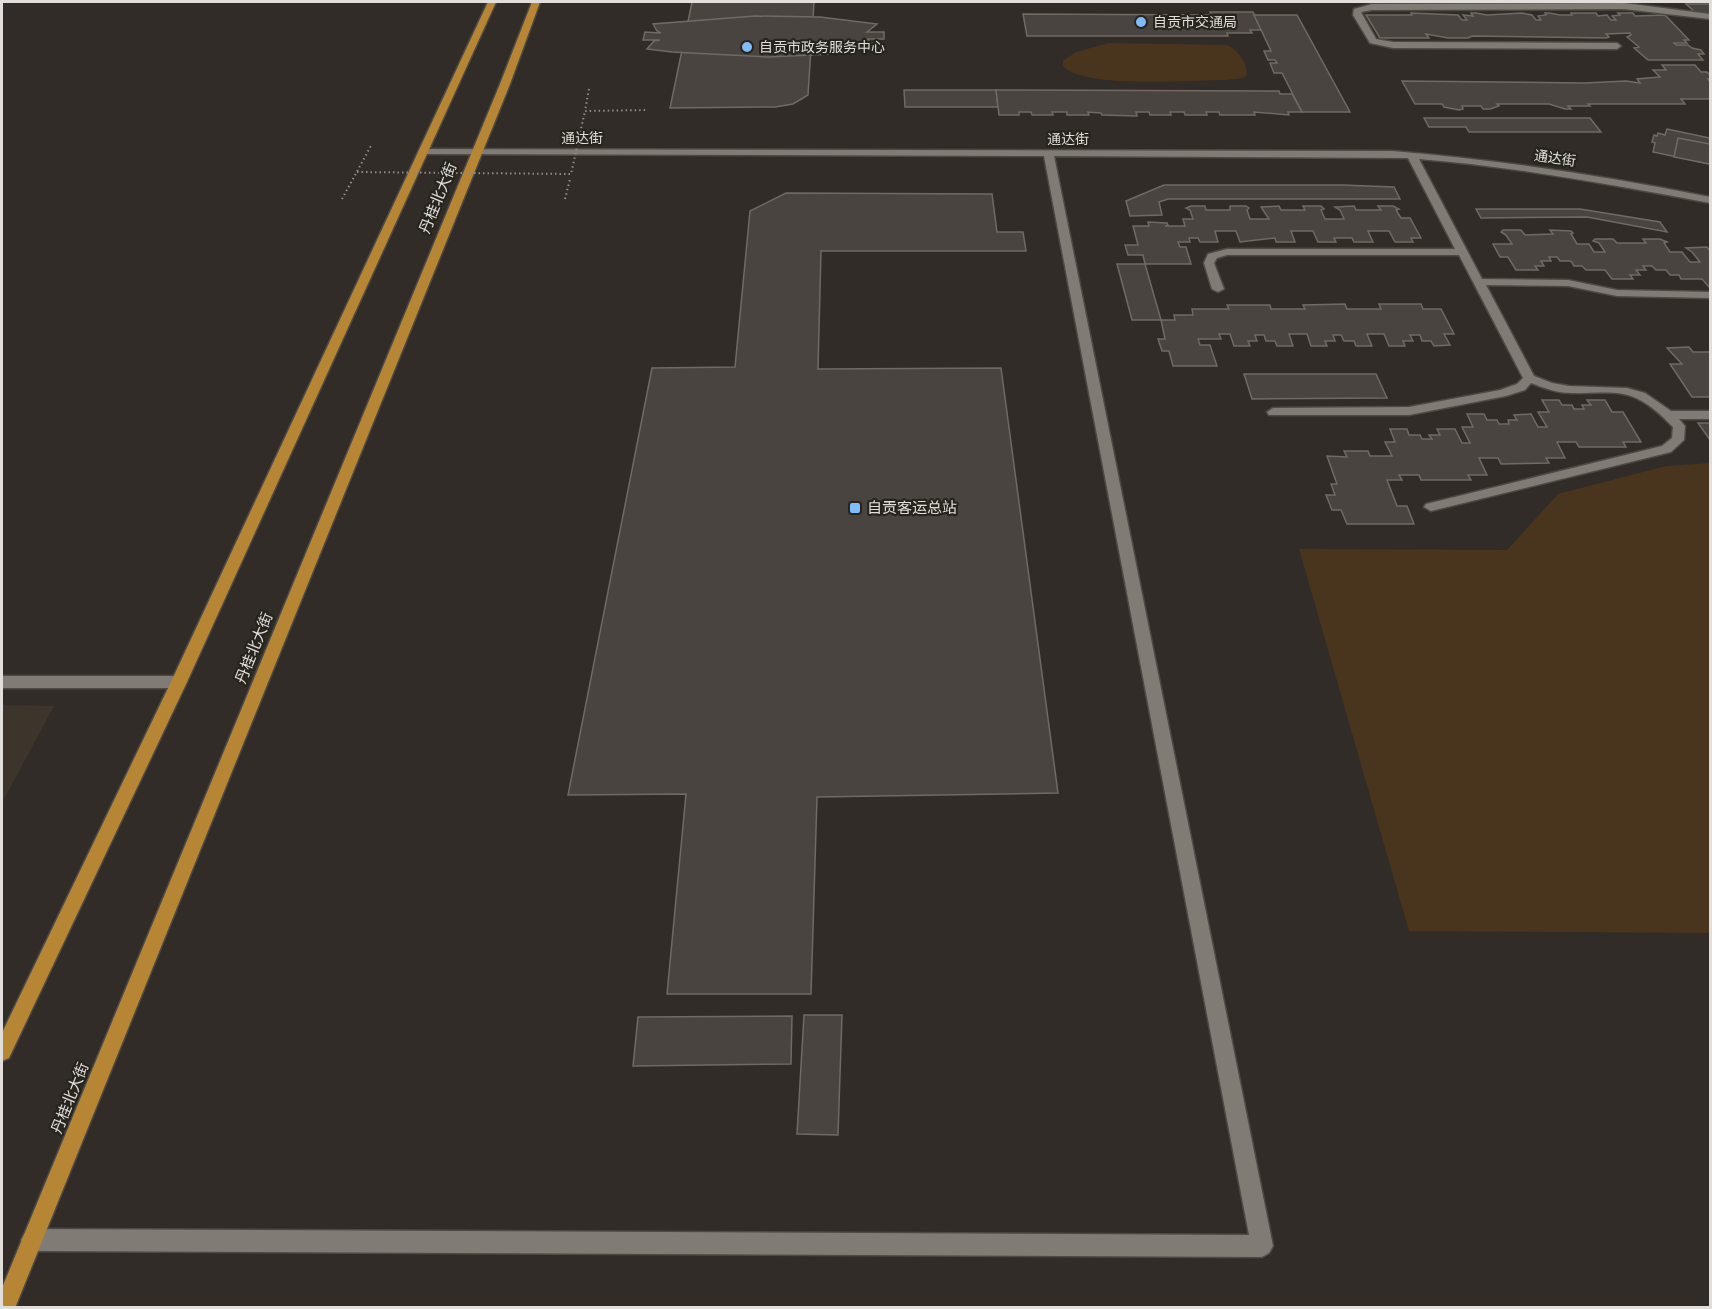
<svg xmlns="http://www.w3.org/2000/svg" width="1712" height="1309" font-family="'DejaVu Sans','Noto Sans SC',sans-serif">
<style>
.built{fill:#3d342b}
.green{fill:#49351e}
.building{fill:#49443f;stroke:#706a64;stroke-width:1.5}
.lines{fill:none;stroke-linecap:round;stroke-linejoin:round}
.minor-casing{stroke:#4d4945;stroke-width:3}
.major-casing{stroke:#4d4945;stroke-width:3}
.path{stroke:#908c89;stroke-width:2;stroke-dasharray:1.5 3;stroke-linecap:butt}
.minor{fill:#807b75;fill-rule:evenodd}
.major{fill:#b68634;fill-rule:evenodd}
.path-bridge{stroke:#908c89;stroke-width:2;stroke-dasharray:1.5 3;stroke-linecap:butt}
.poi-dot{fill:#81bcfa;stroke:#27231d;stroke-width:2}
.labels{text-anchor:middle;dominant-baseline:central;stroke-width:4.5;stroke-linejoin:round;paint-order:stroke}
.far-poi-label{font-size:14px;fill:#e1dedb;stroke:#27231d;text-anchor:start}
.far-street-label{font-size:14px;fill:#e1dedb;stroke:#27231d}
.street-label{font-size:15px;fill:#e1dedb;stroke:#27231d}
.poi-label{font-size:15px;fill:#e1dedb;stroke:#27231d;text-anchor:start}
</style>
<rect width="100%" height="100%" fill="#312c27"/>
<path class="built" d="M2,705L54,706L2,803Z"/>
<g class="green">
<path d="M1109,43L1227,45C1238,50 1247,63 1247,75L1243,78L1225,80C1192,80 1083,89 1063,66V61L1076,52Z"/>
<path d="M1710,463V933L1409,931L1299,549L1507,550L1558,494L1666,466Z"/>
</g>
<g class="building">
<path d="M692,2H814L808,95L793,104L775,107L670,108Z"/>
<path d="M1686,4H1710V13H1696Z"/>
<path d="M1210,12H1253L1262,30H1250L1252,33H1227L1228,36H1027L1023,14L1211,15Z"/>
<path d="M1411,13L1458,15L1462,20H1467L1463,15L1473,16L1471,13H1476L1487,15L1522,13L1532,15L1536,20H1541L1538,16L1546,15L1545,13H1549L1560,15H1572L1571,13H1596L1598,16L1607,15L1611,20H1616L1612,16L1620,15L1618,13H1633L1635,16L1665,15L1689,40H1684L1687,43H1674L1676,45H1688L1692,48L1701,50L1704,54H1698L1703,60H1648L1634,48L1639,47L1627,37L1631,35L1630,33L1606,34L1609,37L1606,38L1472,36L1468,38H1448L1426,34L1429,38H1380L1366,15H1412Z"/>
<path d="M1254,15H1297L1350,112H1302L1282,73H1274L1270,63H1277L1275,60H1268L1264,51H1271Z"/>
<path d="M755,16L820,17L877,24L867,32H884V39H867L878,48L832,54L768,57L672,52L647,49L654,41L660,40H643L645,32L661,33L657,31L653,24Z"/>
<path d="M1662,65H1695L1701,72H1707L1710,75V79H1708L1710,82V99H1681L1685,104H1588L1590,106H1568L1571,109H1565L1549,104H1497L1499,106L1490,109H1483L1481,106H1462L1463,109L1459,110L1444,107L1442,104H1415L1402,81L1584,83L1626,81L1640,83L1637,79L1660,77L1653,70H1666Z"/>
<path d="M904,90H996L998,107H905Z"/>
<path d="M996,90L1279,91L1280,94H1292L1302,112H1288L1289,115L1254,112L1255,115H1220L1219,112H1206L1207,115H1185L1184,112H1170L1171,115H1150L1149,112H1136L1137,116L1102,115L1101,113L1088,112L1089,115H1067V112H1052L1053,115H1032L1031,112H1019V115H999Z"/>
<path d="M1424,118H1590L1601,132H1469L1466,127H1429Z"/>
<path d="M1667,129L1710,138V164L1653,152L1655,143L1652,142L1654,135L1657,136L1658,133L1665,135Z"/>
<path d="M1678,138L1710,144V164L1674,157Z"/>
<path d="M1164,185H1342L1394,187L1400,199H1168L1159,202L1162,215L1130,216L1126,201Z"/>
<path d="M786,193L992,194L997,232H1023L1026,251H821L818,369L1001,368L1058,793L817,797L811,994H667L686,794L568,795L652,368L735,367L750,211Z"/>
<path d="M1191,206H1205L1206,210H1230V206H1246L1249,208L1247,210L1250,219H1269L1261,207L1279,206L1281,210H1305L1303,206H1321L1324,209L1321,210L1325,219H1344L1340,210L1335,207L1354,206L1356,210H1381L1378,206H1393L1399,209L1396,210L1401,218H1410L1421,238H1411L1413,242H1395L1389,231H1368L1373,242H1354L1352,238H1334L1336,242H1318L1313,231H1291L1295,242H1276L1275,238L1240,242L1236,231H1215L1218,242H1200L1198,238H1189L1190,242H1178L1180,247H1186L1191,264H1145L1143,255H1128L1125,245H1138L1133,226H1149L1148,222L1167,223L1168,225L1165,226H1185L1183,219H1193L1190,210L1186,208Z"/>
<path d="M1476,209H1580L1660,222L1667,232L1587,217L1481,218Z"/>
<path d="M1503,230H1521L1525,235L1553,234L1550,230L1571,231L1573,233L1571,234L1577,244H1589L1594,252H1605L1599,243L1593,241L1595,239H1613L1617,243H1646L1643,239H1660L1667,242L1664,243L1670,252H1682L1690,262H1700L1692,252L1686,248L1707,247L1710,251V288L1702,279H1681L1679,275H1670L1666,270H1656L1652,266H1643L1646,270H1636L1640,275H1630L1633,279H1612L1605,270H1586L1582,266H1574L1571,261H1560L1557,257H1549L1551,261H1541L1544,266H1535L1538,270H1516L1508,257H1500L1493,244H1512L1506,235L1501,232Z"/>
<path d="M1117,264H1145L1161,320H1132Z"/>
<path d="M1345,304L1347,309H1381L1379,304H1421L1423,309H1441L1454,334H1444L1450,345L1434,346L1431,341H1422L1420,335H1410L1413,341H1403L1405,346H1389L1384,334H1367L1372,346H1356L1354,341H1344L1341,335H1333L1335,341H1325L1327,346H1311L1307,334H1289L1293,346H1277L1275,341H1266L1264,335H1255L1257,341H1248L1250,346H1234L1230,334H1219L1221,339H1198L1200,345H1210L1217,366H1173L1169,351H1162L1158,339H1165L1161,320H1175L1174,315H1193L1192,309H1229L1227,305H1270L1271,309H1305L1303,305Z"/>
<path d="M1689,347L1693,352H1710V397H1692L1670,364H1682L1667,348Z"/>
<path d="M1244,374H1376L1387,398L1252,399Z"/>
<path d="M1542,400H1559L1562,405H1572L1574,409H1584L1582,405H1591L1587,400H1605L1612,412H1623L1641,442H1623L1626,447H1579L1576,442H1557L1565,458H1546L1549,463L1501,464L1498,458H1479L1487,475H1468L1471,480H1421L1419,475H1399L1402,480H1387L1397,506H1407L1414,524H1347L1341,510H1332L1326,495H1335L1331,484H1337L1327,456L1347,457L1344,451H1368L1370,456H1392L1385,442H1395L1390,429H1407L1409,435H1420L1422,439H1432L1429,435H1440L1437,429H1455L1462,443H1470L1462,427H1473L1467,414H1484L1487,420H1497L1499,424H1509L1508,420H1517L1514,415L1531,414L1538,427H1547L1538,412H1549Z"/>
<path d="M1698,423H1710V440Z"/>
<path d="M804,1015H842L838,1135L797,1134Z"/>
<path d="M792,1016L791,1064L633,1066L638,1017Z"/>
</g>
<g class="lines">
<g class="minor-casing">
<g id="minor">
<path d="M1624,3L1710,14V19L1624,9L1372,10L1361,12L1376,39L1393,42L1617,43L1621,46L1617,49L1393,48L1370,43L1353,15L1354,9L1372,4Z"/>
<path d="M420,149L1392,151C1500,160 1605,176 1710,197V203C1613,185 1517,167 1419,159L1482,279L1568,280L1617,290L1710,292V298L1617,296L1568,286L1486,285L1534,376L1552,383L1569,386L1627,388L1645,393L1671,411H1710V419H1679L1685,426L1684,440L1671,452L1431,511L1424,507L1426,504L1662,446L1672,438L1673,427C1662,416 1651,405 1636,398C1616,389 1593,394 1572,393C1557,393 1544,388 1531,383L1525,390L1506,396L1409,415H1269L1267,412L1273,408L1409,407L1500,390L1517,384L1523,378L1459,255H1227L1217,258L1214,263L1224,289L1218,292L1212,289L1204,263L1208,254L1227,249H1455L1408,158L1054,156L1273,1246L1269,1253L1262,1257L32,1251L25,1247L21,1240L25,1233L32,1229L1249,1235L1044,156L423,154L420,153Z"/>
<path d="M2,676H179L184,678L187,682L184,686L179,688H2Z"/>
</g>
</g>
<g class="major-casing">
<g id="major">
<path d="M488,2H496L187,682L9,1058L2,1061V1033L171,682Z"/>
<path d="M532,2H540L510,84L15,1308H2V1288L500,84Z"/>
</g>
</g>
<g class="path">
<path d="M589,89L585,111L647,110"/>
<path d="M342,199L372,144"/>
<path d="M565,199L570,179"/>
</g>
<use href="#minor" class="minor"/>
<use href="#major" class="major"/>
<path class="path-bridge" d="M357,172L571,174L585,111"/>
</g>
<g class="poi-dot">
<circle cx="1141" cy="22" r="6"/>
<circle cx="747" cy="47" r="6"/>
<rect x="849" y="502" width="12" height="12" rx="3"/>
</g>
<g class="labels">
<g class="far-poi-label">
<text x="1153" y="22">自贡市交通局</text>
<text x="759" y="47">自贡市政务服务中心</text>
</g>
<g class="far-street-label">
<text x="582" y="138">通达街</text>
<text x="1068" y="139">通达街</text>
<text transform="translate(1555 158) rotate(8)">通达街</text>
</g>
<g class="street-label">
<text transform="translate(438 198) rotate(-68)">丹桂北大街</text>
<text transform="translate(254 648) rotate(-68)">丹桂北大街</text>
<text transform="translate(70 1098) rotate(-68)">丹桂北大街</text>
</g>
<g class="poi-label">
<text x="867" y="508">自贡客运总站</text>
</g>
</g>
<rect width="1712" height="1309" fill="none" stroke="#e1dedb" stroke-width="6"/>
</svg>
